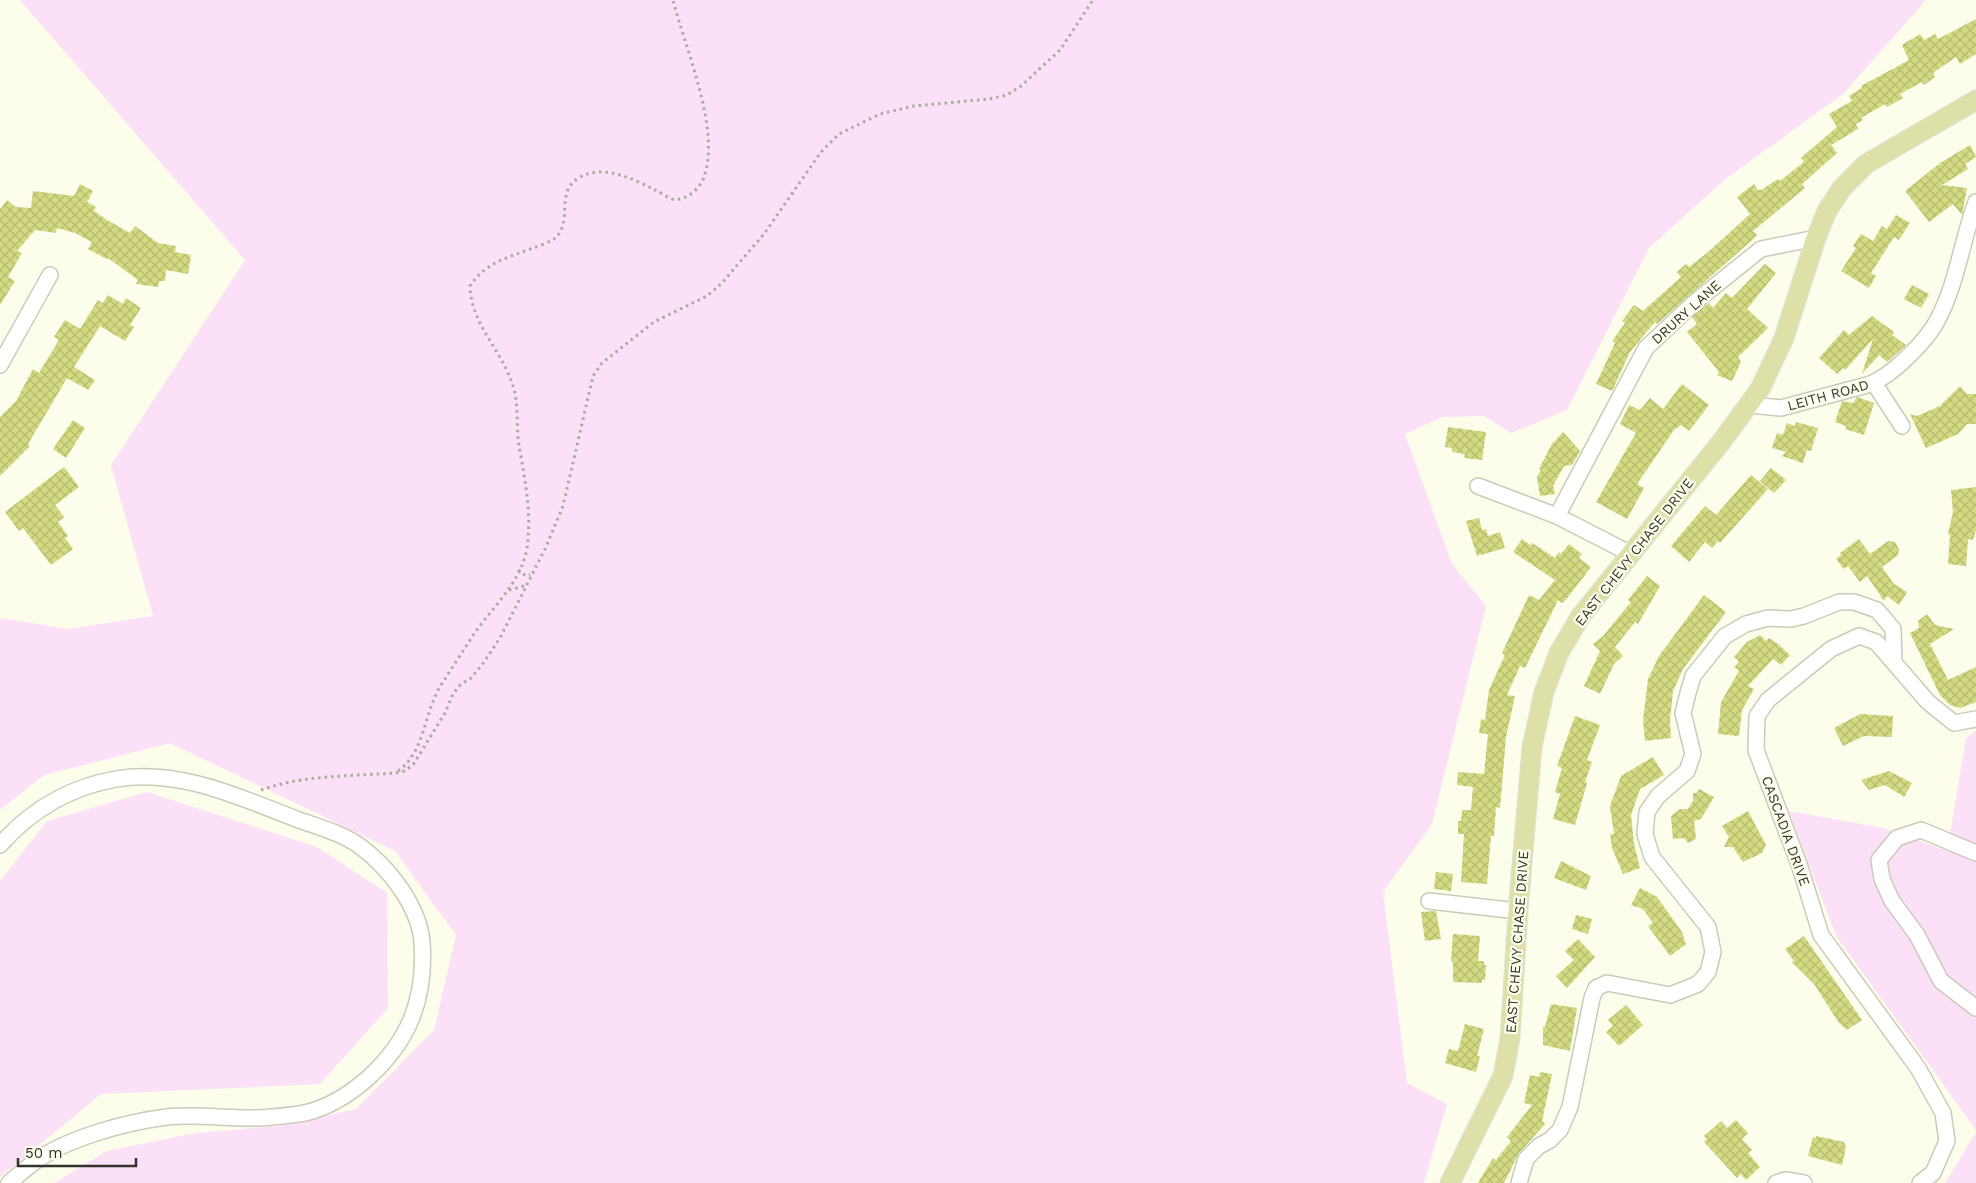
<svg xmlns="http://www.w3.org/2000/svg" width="1976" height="1183" font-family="'Work Sans',sans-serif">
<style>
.grass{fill:#fce0f7}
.building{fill:url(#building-cross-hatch)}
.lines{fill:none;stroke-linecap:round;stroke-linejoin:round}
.minor-casing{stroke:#cacbb9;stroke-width:18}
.major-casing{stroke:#e2e2e1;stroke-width:21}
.path{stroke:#a9ab9d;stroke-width:3;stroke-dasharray:2.5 4;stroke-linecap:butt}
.minor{stroke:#fff;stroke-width:15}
.major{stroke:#dde0a7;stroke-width:19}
.labels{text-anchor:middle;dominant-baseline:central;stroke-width:4.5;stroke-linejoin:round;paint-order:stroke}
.street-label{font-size:14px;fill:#32332c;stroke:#fcfeeb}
</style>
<defs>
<pattern id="building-cross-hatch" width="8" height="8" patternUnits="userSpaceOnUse" patternTransform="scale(1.25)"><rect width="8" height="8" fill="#d4da81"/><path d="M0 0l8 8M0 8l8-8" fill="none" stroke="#b6bc70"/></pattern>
</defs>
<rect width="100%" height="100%" fill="#fcfeeb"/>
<g class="grass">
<path d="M20,0H1926L1843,94L1724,180L1649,248L1567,410L1511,433L1484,416L1443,417L1405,434L1452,564L1486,606L1432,824L1383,892L1407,1083L1447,1104L1424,1183H54L107,1151L196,1133L279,1126L356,1109L434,1030L456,935L395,851L170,743L44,775L0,810V618L68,629L153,616L111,465L245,260Z"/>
<path d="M1976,730V1130L1836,936L1789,811L1883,828L1947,851L1966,739Z"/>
<path d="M147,792L317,847L387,893L388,1008L320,1084L101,1094L0,1177V881L47,821Z"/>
<path d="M1976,1132V1183H1945Z"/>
</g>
<g class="building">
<path d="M1976,19V54L1960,64L1956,57L1933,73L1935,77L1924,85L1922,82L1900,94L1903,98L1887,107L1885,104L1861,118L1863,120L1856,124L1858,129L1831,145L1837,153L1802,184L1805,188L1753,231L1757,235L1751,241L1657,324L1655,322L1630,352L1612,391L1596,384L1615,343L1612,341L1625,323L1622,321L1634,305L1643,311L1681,277L1677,272L1686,264L1689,267L1707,253L1750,214L1737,197L1754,184L1758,190H1761L1778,179L1780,181L1804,162L1801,158L1837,127L1829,114L1852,101L1849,96L1862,88L1861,86L1909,60L1902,45L1920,34L1924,40L1935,34L1938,39Z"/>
<path d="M1970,145L1976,157L1965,164L1968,169L1942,185L1967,188L1962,215L1953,204L1929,222L1905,191L1940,163Z"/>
<path d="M80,184L93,191L87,202L96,207L94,211L107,220L130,233L135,226L158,243L176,246L175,252L191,255L188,274L166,270L165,281H159L158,287L136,284L138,280L108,258L107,259L88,249L92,242L75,233L57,228L56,233L35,230L17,251L22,253L8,277L15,281L0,305V209L7,200L16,207L31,208L33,191L74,196Z"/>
<path d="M1896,215L1910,223L1899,240L1894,237L1871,273L1876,276L1869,288L1841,271L1856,248L1853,246L1861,234L1873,241L1882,226L1887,229Z"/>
<path d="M1765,264L1776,273L1747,309L1768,328L1738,357L1741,362L1732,381L1717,375L1719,372L1687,332L1697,324L1692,317L1701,309L1709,303L1713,308L1726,293L1732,298Z"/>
<path d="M1912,285L1929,294L1921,308L1904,299Z"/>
<path d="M108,295L123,304L126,298L141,308L130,325L134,327L125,341L100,326L74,367L95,380L88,390L67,378L28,444L30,446L0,476V417L16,401L33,369L39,373L59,340L54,337L65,320L80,329L98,300L103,303Z"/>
<path d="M1872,316L1894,332L1892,335L1906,345L1887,362L1879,355L1862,374L1873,339L1845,370L1843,368L1837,374L1819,358L1844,330L1849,335Z"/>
<path d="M1682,384L1709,405L1689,431L1681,425L1674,430L1637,484L1644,488L1627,519L1596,502L1636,433L1620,424L1629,405L1640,410L1650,398L1663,409Z"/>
<path d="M1960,386L1967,394H1976V424H1967L1958,434L1926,448L1910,414L1917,416L1940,406Z"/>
<path d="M1857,397L1874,403L1864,435L1845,429L1846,426L1835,422L1842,401L1853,403Z"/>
<path d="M73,420L85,428L66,458L53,449Z"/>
<path d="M1796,422L1818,428L1811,451L1807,450L1803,463L1782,456L1786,452L1772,448L1777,433L1783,435L1787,423L1795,426Z"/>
<path d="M1448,427L1486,432L1482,460L1464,458L1465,454L1452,452V448L1445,447Z"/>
<path d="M1563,432L1580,451L1572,465L1564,466L1553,486L1555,494L1540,496L1537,477L1541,470L1539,469L1552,444Z"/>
<path d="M64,467L79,487L55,505L64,517L58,522L68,536L65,538L73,549L51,565L23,528L19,531L5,512Z"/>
<path d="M1771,468L1786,480L1774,493L1760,481Z"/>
<path d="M1751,475L1768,489L1720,543L1718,541L1712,548L1705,542L1689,562L1671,546L1705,506L1716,515Z"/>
<path d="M1976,487V530L1973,540L1968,539L1966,566L1948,564L1950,535L1948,534L1953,512L1951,490Z"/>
<path d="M1479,518L1482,530L1486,529L1488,536L1500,532L1505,548L1477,556L1466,521Z"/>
<path d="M1522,539L1530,545L1532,543L1555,558L1559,552L1561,554L1569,544L1582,554L1579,558L1591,567L1565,601L1562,603L1558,600L1525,668L1520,666L1507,695L1515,696L1506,737L1500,808L1496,807L1494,836H1491L1487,884L1461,882L1464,834H1458V821H1461L1462,810H1471L1473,787L1457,785L1458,772L1484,774L1488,734L1479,733L1481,719L1485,720L1489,690L1505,655L1502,653L1529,595L1539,600L1555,580L1513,552Z"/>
<path d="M1859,539L1870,554L1888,541L1895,542L1899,549L1898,555L1882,567L1894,584L1907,592L1899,605L1887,596L1884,601L1867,576L1860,582L1848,566L1844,569L1836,559L1841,555L1840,553Z"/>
<path d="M1647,576L1660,586L1638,624L1635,622L1615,647L1623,656L1614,664L1600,694L1584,686L1600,651L1593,644L1603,636L1631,602L1628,600Z"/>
<path d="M1704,595L1726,612L1683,669L1673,691L1670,720L1671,738L1645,741L1643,720L1648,679L1659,656Z"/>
<path d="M1927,614L1935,625L1954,629L1930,644L1948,680L1976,667V702L1960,708L1950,705L1940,695L1910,633L1919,628L1918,621Z"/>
<path d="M1760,635L1766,641L1769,638L1778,644L1790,655L1781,665L1773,659L1748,686L1754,689L1742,710L1739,736L1718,734L1721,702L1739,671L1734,667L1739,662L1734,657L1747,642Z"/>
<path d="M1860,714L1893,716L1892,737L1864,736L1843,746L1834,728Z"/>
<path d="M1575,716L1600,725L1587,760L1592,762L1585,782L1587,783L1575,825L1553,819L1560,794L1555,792L1562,768L1557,766Z"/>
<path d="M1653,757L1664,775L1640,789L1631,815L1634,844L1640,868L1623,874L1612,848L1610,834H1614L1610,806L1621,776Z"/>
<path d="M1889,771L1912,783L1904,797L1885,785L1869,790L1861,780Z"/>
<path d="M1699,789L1714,797L1701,819L1694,821L1696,839L1688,843L1684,838L1673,839L1671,816L1680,809H1688L1693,801V793H1697Z"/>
<path d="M1748,811L1766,845L1762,853L1743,862L1733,847H1724L1729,837L1722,826Z"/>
<path d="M1561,861L1591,876L1586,890L1554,878Z"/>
<path d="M1436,872L1453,874L1451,891L1434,889Z"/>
<path d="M1640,888L1657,897L1682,932L1686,944L1670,956L1648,926L1653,923L1643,909L1631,905Z"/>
<path d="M1436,911L1441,939L1425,941L1421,912Z"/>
<path d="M1576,915L1592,919L1588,934L1572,929Z"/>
<path d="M1453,934L1480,936L1478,961H1484V965H1486L1485,980H1482V983L1453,982V962L1451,961Z"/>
<path d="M1804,936L1862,1020L1847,1030L1839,1023L1814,984L1792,962L1794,961L1785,949Z"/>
<path d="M1578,939L1595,957L1567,988L1556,976L1574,960L1565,951Z"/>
<path d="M1551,1004L1577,1008L1570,1051L1543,1045V1027H1545Z"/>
<path d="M1626,1005L1643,1025L1619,1046L1606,1032L1613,1026L1608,1020Z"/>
<path d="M1465,1024L1484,1029L1477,1056H1480L1476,1072L1445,1063L1449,1049L1458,1051Z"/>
<path d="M1540,1072L1552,1074L1542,1121L1545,1124L1519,1153L1504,1183H1478L1493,1158L1496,1160L1511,1141L1507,1137L1532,1105L1524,1103L1530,1075L1539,1077Z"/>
<path d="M1736,1120L1748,1133L1742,1139L1752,1150L1748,1153L1760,1167L1746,1180L1741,1174L1737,1178L1704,1142L1707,1139L1704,1136L1721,1121L1727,1128Z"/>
<path d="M1816,1136L1844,1142L1846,1148L1842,1165L1808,1156L1813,1137L1816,1138Z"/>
</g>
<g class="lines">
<g class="minor-casing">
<g id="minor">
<path d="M0,365L50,275"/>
<path d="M1874,383L1902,426"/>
<path d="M1749,405L1781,408L1867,385C1890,378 1927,341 1938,319C1957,283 1962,240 1976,202"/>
<path d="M1478,486L1557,516L1631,554"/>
<path d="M1557,516L1646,348L1695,302L1761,249L1816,238"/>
<path d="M0,845C31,810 70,787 116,779C179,768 241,798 299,820C319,827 344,834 361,847C389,868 419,906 422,942C426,999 409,1041 368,1078C351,1093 331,1106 309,1112C297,1115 284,1116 272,1117C238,1121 202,1113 167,1117C127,1122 66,1138 33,1163C25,1169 17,1176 9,1183"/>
<path d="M1976,853L1921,830L1897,838L1879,860L1882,879L1892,901L1917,935L1941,981L1976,1008"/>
<path d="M1429,901L1518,911"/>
<path d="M1519,1183L1526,1159L1539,1146L1550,1140L1560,1130L1570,1107L1592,998L1596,988L1607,983L1670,995L1698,984L1708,972L1713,952L1708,927L1652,857L1645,834L1647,812L1658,796L1687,771L1693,754L1683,713L1688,693L1693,676L1725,636L1746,624L1768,618L1791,619L1804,616L1839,602H1854L1877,610L1893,629L1894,661"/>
<path d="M1776,1183L1785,1180L1804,1183"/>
<path d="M1920,1183L1933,1173L1947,1141L1943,1113L1918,1068L1821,935L1800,867L1756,750L1757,716L1768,700L1831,649L1859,636L1876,642L1928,702L1954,723L1976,719"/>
</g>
</g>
<g class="major-casing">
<path id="major" d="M1450,1183L1503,1076L1510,1038L1518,911L1532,747L1544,692L1559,653L1580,617L1722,441L1760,389L1784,338L1816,238L1827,211L1842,188L1866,164L1976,100"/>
</g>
<g class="path">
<path d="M518,570L526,576L530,575"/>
<path d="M509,590L524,586"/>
<path d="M398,771C425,752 424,712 441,685C452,668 463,651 474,634C493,606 521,583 527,548C532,513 525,480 519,446C516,427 519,404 513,386C502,350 471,325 470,286C486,262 507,258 533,248C539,246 548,243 554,239C574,223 555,194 577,179C601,163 632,178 655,190C660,192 666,197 672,199C685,202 700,189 704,177C721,129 685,48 673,0"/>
<path d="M261,790C302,775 352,776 396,773L404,771L413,765L445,713L453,694L460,685L471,678L482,665L500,638L546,547L563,506L593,376L602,363L654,322L707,296L721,284L764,234L821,152L839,134L880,114L914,106L989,99L1007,95L1021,86L1060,50L1093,0"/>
</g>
<use href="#minor" class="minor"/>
<use href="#major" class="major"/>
</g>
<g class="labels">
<g class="street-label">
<text transform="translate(1686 312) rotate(-42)">DRURY LANE</text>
<text transform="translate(1828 395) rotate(-15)">LEITH ROAD</text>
<text transform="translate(1634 552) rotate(-52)">EAST CHEVY CHASE DRIVE</text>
<text transform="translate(1786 831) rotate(70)">CASCADIA DRIVE</text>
<text transform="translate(1517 942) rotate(-86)">EAST CHEVY CHASE DRIVE</text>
</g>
</g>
<path d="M18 1158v8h118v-8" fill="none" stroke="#32332c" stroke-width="2.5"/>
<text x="25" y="1158" font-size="15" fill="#32332c" stroke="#fcfeeb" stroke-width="4" paint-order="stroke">50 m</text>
</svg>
